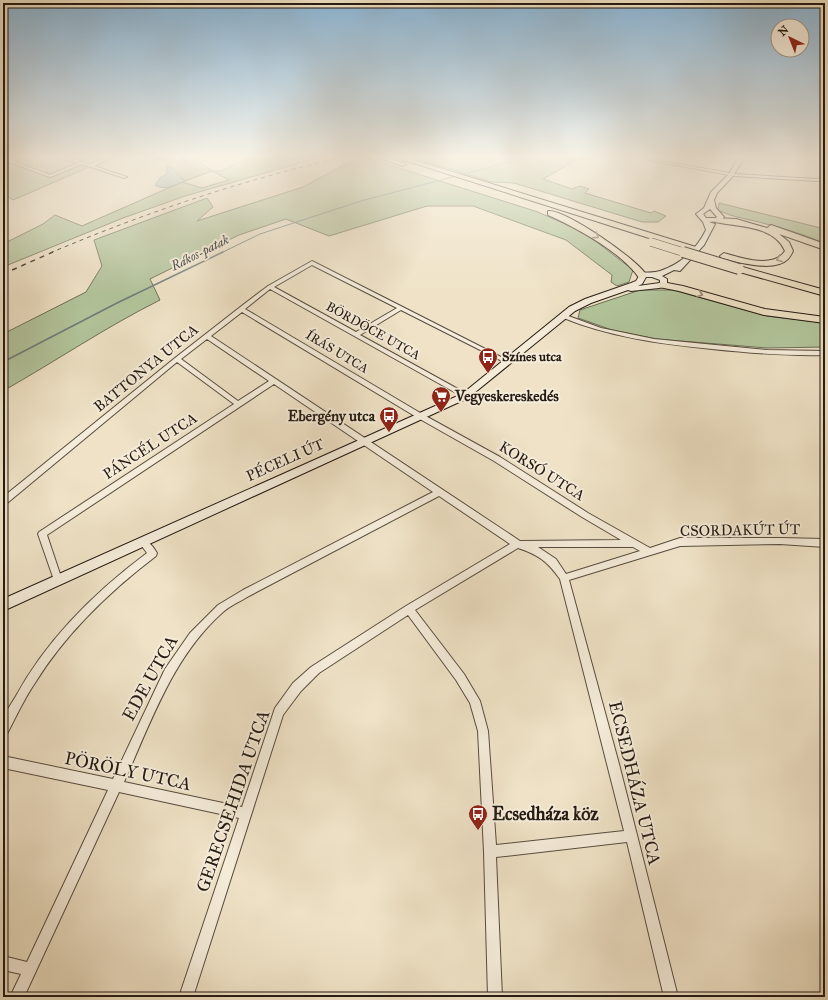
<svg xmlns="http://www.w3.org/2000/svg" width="828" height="1000" font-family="'IM FELL Great Primer',serif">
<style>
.green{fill:#b2c49b;stroke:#6b6f56}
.water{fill:#9fbbbf;stroke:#6e7b7a}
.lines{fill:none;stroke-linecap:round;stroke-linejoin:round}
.stream-far1{stroke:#6e7b7a;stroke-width:1}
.stream{stroke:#6e7b7a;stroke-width:1.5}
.street-casing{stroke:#574c3f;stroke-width:2}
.secondary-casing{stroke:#241a12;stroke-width:2}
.highway-casing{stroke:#241a12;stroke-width:2}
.street{fill:#f5ecda;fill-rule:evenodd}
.secondary{fill:#f5ecda;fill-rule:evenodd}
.highway{fill:#efe2c6;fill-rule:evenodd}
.rail-far1{stroke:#241a12;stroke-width:1;stroke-dasharray:4 4;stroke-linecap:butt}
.rail{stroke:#241a12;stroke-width:1.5;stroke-dasharray:5 5;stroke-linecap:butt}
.highway-bridge-far1-casing{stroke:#241a12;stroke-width:9;stroke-linecap:butt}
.highway-bridge-casing{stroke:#241a12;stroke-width:12;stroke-linecap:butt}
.highway-bridge-far1{stroke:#efe2c6;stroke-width:8}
.highway-bridge{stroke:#efe2c6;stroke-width:10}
.oneway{stroke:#948875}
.labels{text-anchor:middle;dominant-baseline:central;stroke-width:4;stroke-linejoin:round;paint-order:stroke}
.far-water-label{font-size:13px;font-style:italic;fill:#4f524f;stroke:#f5ecda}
.far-street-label{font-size:13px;fill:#241a12;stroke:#f5ecda}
.far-poi-label{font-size:13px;font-weight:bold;fill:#241a12;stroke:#f5ecda;text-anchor:start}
.street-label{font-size:15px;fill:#241a12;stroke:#f5ecda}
.poi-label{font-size:15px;font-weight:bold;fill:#241a12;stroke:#f5ecda;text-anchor:start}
.near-street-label{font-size:18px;fill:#241a12;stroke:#f5ecda}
.near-poi-label{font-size:18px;font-weight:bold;fill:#241a12;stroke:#f5ecda;text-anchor:start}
</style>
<rect width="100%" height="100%" fill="#efe2c6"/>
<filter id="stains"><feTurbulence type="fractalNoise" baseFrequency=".005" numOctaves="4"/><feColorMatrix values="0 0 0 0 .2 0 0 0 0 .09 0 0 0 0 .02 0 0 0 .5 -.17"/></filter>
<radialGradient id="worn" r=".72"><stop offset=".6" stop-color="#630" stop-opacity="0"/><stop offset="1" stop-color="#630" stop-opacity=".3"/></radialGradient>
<g class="green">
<path d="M22,156H94L78,162L88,167L87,168L13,200L3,194V162Z"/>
<path d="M149,156H195L204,166L213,171H221L251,156H324L185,196L123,218L3,267V263L7,258V255L3,253V244L43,224L55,215L82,226L182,182L202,188L229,180L212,171L185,181L177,175L170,167L167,168V162Z"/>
<path d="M361,156L538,212L585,233L633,270L629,282L617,286L611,282L612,275L566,240L473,206H427L329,236L286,219L239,235L150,279L160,300C106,327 56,361 3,391V334L86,292L102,266L94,240L207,198L213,207L197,221L303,187Z"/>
<path d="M409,156H605L606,157L578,159L543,179L572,189L580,186L589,189L585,193L651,213L654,211L666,216L658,222H642L514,183L492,182Z"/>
<path d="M719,203L825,229V244C806,235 786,229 766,224C750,219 733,218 718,210Z"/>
<path d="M640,290H673L767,316L825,323V347L767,348L656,339L612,330L578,318L580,310Z"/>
</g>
<path class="water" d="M170,167C176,171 179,177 185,181C175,185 165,191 155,185L161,177L166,175L167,168Z"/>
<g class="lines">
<path class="stream-far1" d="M221,253L260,234L361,201L532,156"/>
<path class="stream" d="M3,362L117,303L223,252"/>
<g class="street-casing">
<g id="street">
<path d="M20,156H26L13,161L50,175L78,163L50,156H58L72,159L90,164L110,156H115L94,166L127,177L124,178L82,164L50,177L9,162L3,164V162Z"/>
<path d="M820,156H824L825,176L823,180L817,181L735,176L648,160L650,159L735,174L817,179L820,178L821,176Z"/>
<path d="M312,261L511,362L510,363H506L401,310L360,335L467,394V398H465L270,289L245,309L422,414L500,457L588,513L650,548L680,538H780L825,539V547L780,544L680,546L569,580L619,764L678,997H664L627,842L496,857L502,997H488L484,852L478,731L470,703L456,680L408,615L319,673L301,691L283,715L193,997H179L239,818L119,792L24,997H10L21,974L3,970V956L27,962L108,790L3,768V756L113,779L165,669L190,633L218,605L243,590L433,492L274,384L47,535L62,580L61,583L58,584L55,583L38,534L39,532L234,404L177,362L6,504L3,505V497L175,358L239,308L268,286ZM312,265L397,308L356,332L274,287ZM242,312L418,418L494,461L582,517L621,540L520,541L211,336ZM207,339L269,381L238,401L181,359ZM439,496L510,544L406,606L311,667L293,683L275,708L242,807L124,782C151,722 173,656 223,612C231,605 241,601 249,596ZM538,547H633L640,551L566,574L556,559ZM518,548C539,555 547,561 560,579L624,831L496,845L488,731L480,701L464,674L415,610Z"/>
<path d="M563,314L601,328L654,339L767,350L825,351V355C787,356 750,353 712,349C660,344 610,337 561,317L560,316Z"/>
<path d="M142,538C148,540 154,548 157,553L156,556C110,591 66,633 35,683C24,699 16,717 7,734L3,735C3,731 2,725 3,720C5,712 12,703 16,696C47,639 96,591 147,553L138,541L139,539Z"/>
</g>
</g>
<g class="secondary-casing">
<path id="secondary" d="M739,156H745L733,176L717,193L714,200L716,208L724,217L720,221L709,222L715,224L704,245L680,271L674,270L662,276L667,279V286L659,288L631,291L628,290L591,303L575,311L468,398L3,611V599L462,394L569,307L585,299L631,283L636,281L641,273C647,272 654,273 660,271C681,264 696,250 706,230L703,222L696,214L704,208L711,192L729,174ZM710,209L717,217L716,218H706L703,214ZM646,277H652L660,280V283L638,286L642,284Z"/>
</g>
<g class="highway-casing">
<g id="highway">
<path d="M373,156H383L406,164L402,166Z"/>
<path d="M391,156H401L696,247L697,249L693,252L690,251Z"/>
<path d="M548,211C564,208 640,261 647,276L642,279L639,278C623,253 575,227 548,215Z"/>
<path d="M715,218L736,219L767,228L771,225L774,226L825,244V250L779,234L789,242L793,251C792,253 790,257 788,259C774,273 738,262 721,258L720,256L724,253C741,258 773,269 785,251C774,225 738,227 715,222L714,220Z"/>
<path d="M739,266L825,290V296L736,271L734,269Z"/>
<path d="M662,282L683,286L765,309L825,317V323L764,315L679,291L659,287L657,285L659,283Z"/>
</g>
</g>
<use href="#street" class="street"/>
<use href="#secondary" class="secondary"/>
<use href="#highway" class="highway"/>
<path class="rail-far1" d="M50,253C147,212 245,179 348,156"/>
<path class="rail" d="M3,274L53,252"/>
<g class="highway-bridge-far1-casing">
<path id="highway-bridge-far1" d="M651,242L686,253"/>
</g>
<g class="highway-bridge-casing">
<path id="highway-bridge" d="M683,252L739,269"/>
</g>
<use href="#highway-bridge-far1" class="highway-bridge-far1"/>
<use href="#highway-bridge" class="highway-bridge"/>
</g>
<defs><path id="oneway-chevron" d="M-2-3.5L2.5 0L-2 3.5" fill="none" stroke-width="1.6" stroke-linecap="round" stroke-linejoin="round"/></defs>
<g class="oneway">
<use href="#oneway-chevron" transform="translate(596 236) rotate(33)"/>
<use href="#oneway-chevron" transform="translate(779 259) rotate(158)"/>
<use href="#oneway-chevron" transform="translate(700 294) rotate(17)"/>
</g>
<linearGradient id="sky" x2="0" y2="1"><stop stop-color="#8bb7d8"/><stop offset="0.53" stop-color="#f8f2e5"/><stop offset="1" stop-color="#f8f2e5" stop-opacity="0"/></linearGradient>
<rect width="828" height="296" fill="url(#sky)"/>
<defs>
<g id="bus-pin" transform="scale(1)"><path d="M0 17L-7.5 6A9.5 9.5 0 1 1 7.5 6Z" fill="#8f2418" stroke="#f5ecda"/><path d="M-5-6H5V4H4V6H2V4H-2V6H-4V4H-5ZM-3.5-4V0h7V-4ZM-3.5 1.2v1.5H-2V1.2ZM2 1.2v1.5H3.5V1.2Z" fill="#fff"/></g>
<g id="supermarket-pin" transform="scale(1)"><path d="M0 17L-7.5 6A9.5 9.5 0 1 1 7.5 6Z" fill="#8f2418" stroke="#f5ecda"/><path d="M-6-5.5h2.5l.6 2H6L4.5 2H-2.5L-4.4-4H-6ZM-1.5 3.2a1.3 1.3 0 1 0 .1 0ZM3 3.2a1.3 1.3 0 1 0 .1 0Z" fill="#fff"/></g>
</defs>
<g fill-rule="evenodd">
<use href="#bus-pin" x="488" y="357"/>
<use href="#supermarket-pin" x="441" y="396"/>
<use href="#bus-pin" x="389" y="416"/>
<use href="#bus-pin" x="478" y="814"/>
</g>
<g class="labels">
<g class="far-water-label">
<text transform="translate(200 253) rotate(-27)">Rákos-patak</text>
</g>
<g class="far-street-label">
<text transform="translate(373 331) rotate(29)">BÖRDÖCE UTCA</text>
<text transform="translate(337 352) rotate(31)">ÍRÁS UTCA</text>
</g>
<g class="far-poi-label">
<text x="502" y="357">Színes utca</text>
</g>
<g class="street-label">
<text transform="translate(146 368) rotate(-39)">BATTONYA UTCA</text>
<text transform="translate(150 446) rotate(-33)">PÁNCÉL UTCA</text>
<text transform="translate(285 460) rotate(-24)">PÉCELI ÚT</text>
<text transform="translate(542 471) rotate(32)">KORSÓ UTCA</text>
<text transform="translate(740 530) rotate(-1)">CSORDAKÚT ÚT</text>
</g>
<g class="poi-label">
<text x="455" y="396">Vegyeskereskedés</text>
<text x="375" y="416" text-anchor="end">Ebergény utca</text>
</g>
<g class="near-street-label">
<text transform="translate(150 678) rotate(-61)">EDE UTCA</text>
<text transform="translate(128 771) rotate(12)">PÖRÖLY UTCA</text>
<text transform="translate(635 783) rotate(76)">ECSEDHÁZA UTCA</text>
<text transform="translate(233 801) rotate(-71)">GERECSEHIDA UTCA</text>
</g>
<g class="near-poi-label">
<text x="492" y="814">Ecsedháza köz</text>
</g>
</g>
<rect width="828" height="1000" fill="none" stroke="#efe2c6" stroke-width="16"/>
<rect x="4" y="4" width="820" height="992" fill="none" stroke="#241a12" stroke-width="2"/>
<rect x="8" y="8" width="812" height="984" fill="none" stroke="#241a12"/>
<g transform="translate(790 38) rotate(317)"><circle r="19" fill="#f5ecda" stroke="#a1988a"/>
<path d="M0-3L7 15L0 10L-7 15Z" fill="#8f2418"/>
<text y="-6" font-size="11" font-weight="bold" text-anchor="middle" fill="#241a12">N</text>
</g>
<rect width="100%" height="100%" filter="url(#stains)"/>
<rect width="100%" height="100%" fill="url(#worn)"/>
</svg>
